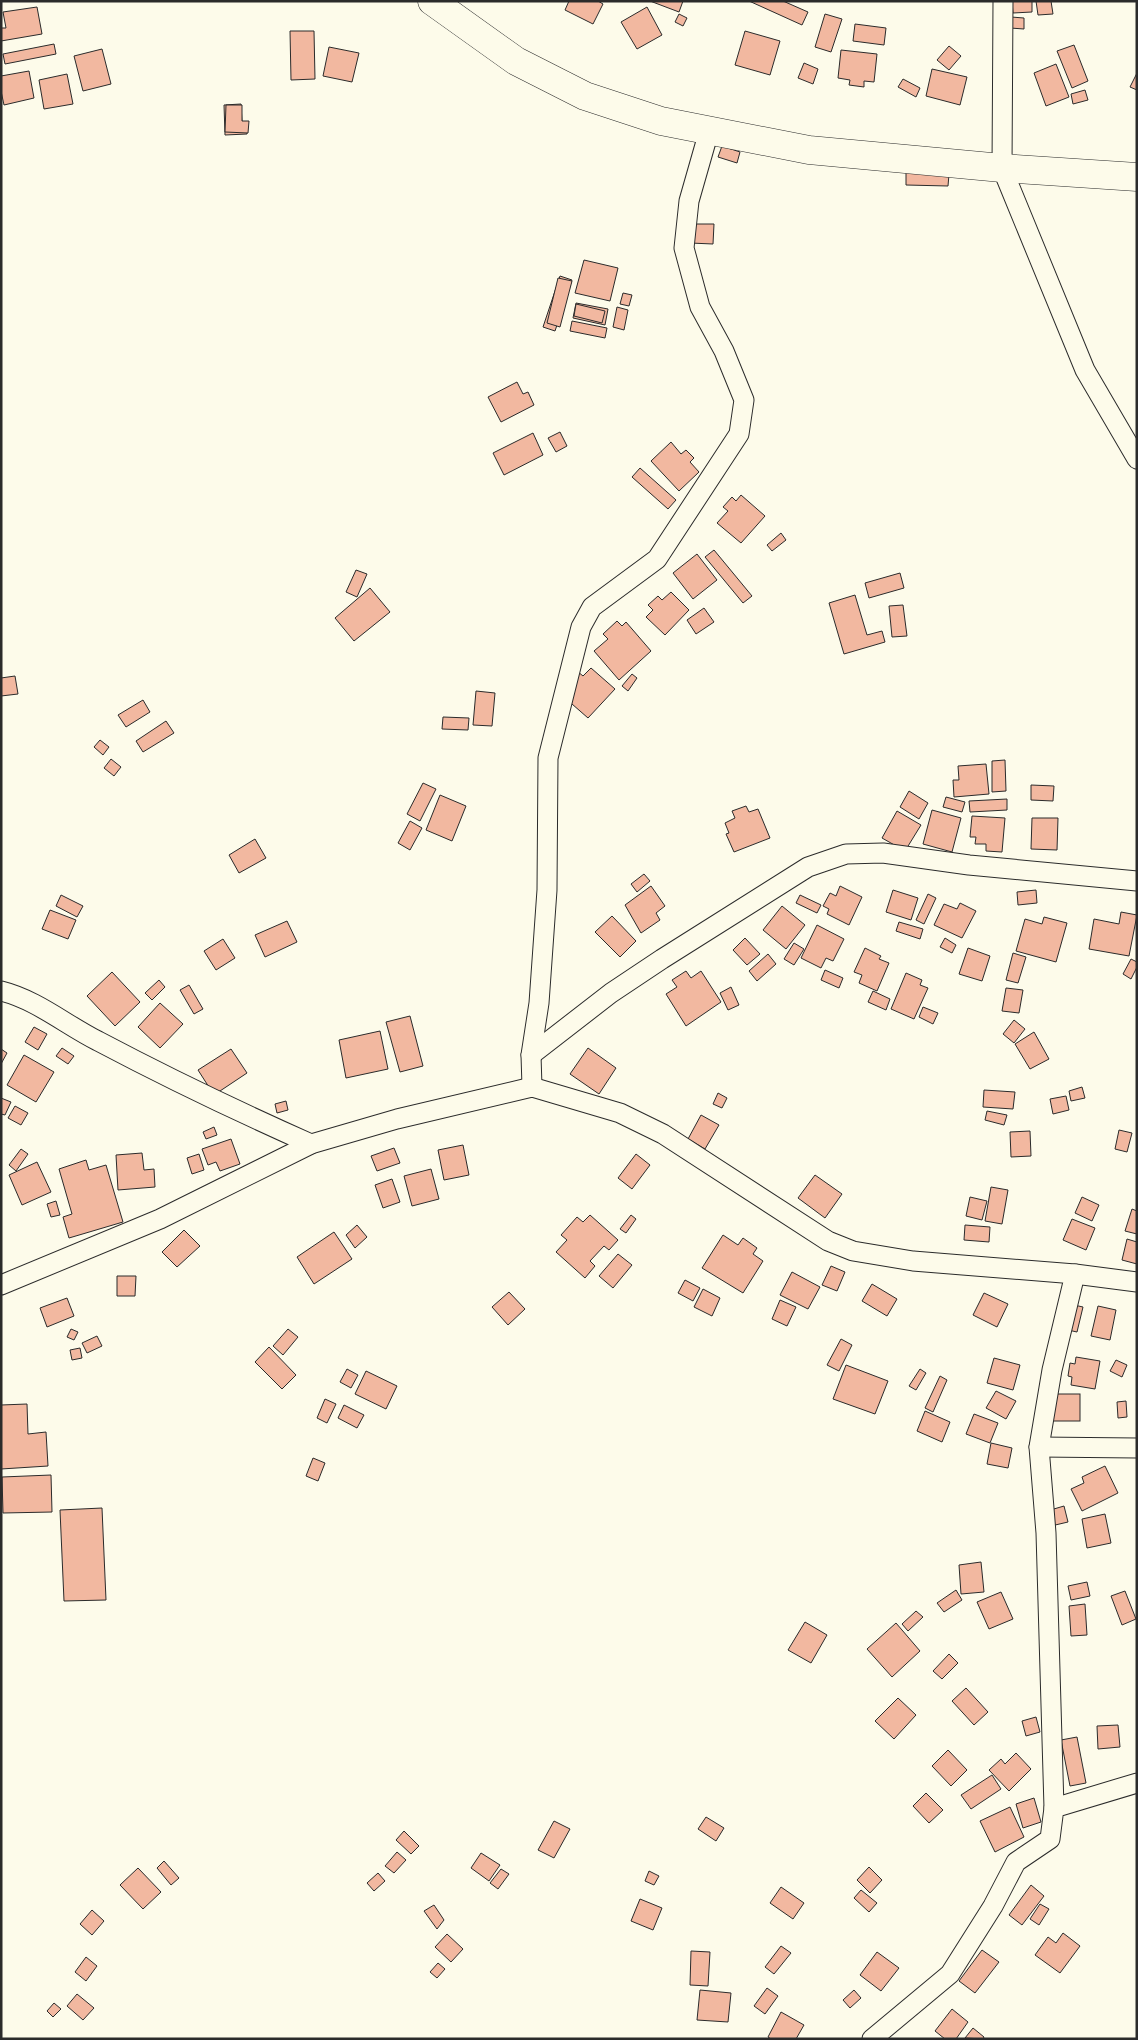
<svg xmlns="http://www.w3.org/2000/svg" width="1138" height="2040" font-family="Karla,sans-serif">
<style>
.building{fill:#f2b8a0;stroke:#2b2b2b}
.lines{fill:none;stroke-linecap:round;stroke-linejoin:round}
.street-casing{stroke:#2b2b2b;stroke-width:21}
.highway-casing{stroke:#2b2b2b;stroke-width:29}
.street{stroke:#fdfbea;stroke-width:19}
.highway{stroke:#fdfbea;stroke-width:28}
</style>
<rect width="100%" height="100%" fill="#fdfbea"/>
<g class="building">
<path d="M569,1H598L603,4L593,24L565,10Z"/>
<path d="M650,1H683L679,12Z"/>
<path d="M749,1H783L808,12L802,25Z"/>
<path d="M1012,1H1032V12L1013,13Z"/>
<path d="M1036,1H1051L1053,14L1038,15Z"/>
<path d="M37,7L42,34L1,41V28H6L3,12Z"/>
<path d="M647,7L662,35L637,49L621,22Z"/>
<path d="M679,14L687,18L683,26L675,22Z"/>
<path d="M825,14L842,19L831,52L815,47Z"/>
<path d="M1011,17L1024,18V29L1010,28Z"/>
<path d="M855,24L886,28L884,45L853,41Z"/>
<path d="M290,31H314L315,79L291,80Z"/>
<path d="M745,31L780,41L770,75L735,65Z"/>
<path d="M54,44L56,54L5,64L3,54Z"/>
<path d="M1074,45L1088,81L1072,88L1057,51Z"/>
<path d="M949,46L961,56L949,70L937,60Z"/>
<path d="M329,47L359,53L352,82L323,76Z"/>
<path d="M102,49L111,84L83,91L74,56Z"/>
<path d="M841,50L877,54L874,82L864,81V87L849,85L850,80L838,78Z"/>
<path d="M804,63L818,69L813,84L798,78Z"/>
<path d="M1056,64L1069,97L1046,106L1034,73Z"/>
<path d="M932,69L967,77L960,105L926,96Z"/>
<path d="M29,71L34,98L4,105L1,91V76Z"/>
<path d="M1137,73V90L1130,87Z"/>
<path d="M67,74L73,104L44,109L39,80Z"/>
<path d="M903,79L920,88L916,97L898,87Z"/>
<path d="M1085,90L1088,100L1073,104L1071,94Z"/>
<path d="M241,104L242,122H246L247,134L225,135L224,105Z"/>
<path d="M226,105H242V121H249L248,133L225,132Z"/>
<path d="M722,146L740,152L737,163L718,157Z"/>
<path d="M906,172L949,174L948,186L906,185Z"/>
<path d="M691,224H714L713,244L690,243Z"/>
<path d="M584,260L618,268L610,301L575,293Z"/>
<path d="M560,276L572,280L555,331L543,327Z"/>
<path d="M558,278L572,281L560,327L547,323Z"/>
<path d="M623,293L632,295L629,306L620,304Z"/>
<path d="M576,303L608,309L605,325L573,318Z"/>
<path d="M576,304L605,311L602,323L574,316Z"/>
<path d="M617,307L628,310L624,330L613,327Z"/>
<path d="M572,321L607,328L605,338L570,331Z"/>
<path d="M517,382L523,394L528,392L534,405L501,422L488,397Z"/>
<path d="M560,432L567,446L556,452L548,438Z"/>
<path d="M533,433L543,455L504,475L493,453Z"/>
<path d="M671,442L681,454L686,450L694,458L690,462L699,472L679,491L651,461Z"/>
<path d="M640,468L676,500L668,509L632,477Z"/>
<path d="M741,495L765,516L741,543L717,523L728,511L723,507L732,497L736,501Z"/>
<path d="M781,533L786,540L772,551L767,545Z"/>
<path d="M714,550L752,596L743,603L705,557Z"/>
<path d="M697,554L717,580L693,599L673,573Z"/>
<path d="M356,570L367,574L357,597L346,592Z"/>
<path d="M900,573L904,588L869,598L865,583Z"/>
<path d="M370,588L390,612L354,641L335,618Z"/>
<path d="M671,592L689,610L665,635L646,617L653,610L648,605L658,596L662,600Z"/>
<path d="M855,595L867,635L882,631L885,642L844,654L829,603Z"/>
<path d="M903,605L907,636L892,637L889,606Z"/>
<path d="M704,608L714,622L696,634L687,620Z"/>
<path d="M617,621L622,626L626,622L651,651L619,680L594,651L608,639L603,634Z"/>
<path d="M591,668L615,689L588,718L564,697L577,671L583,676Z"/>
<path d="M632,674L637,678L628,691L622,686Z"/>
<path d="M15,676L18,694L1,696V678Z"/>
<path d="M476,691L495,693L492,726L473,725Z"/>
<path d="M143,700L150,712L126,727L118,715Z"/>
<path d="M443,717L469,718L468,730L442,729Z"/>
<path d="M166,721L174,733L143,752L136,741Z"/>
<path d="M100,740L109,747L103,755L94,747Z"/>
<path d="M111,759L121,767L114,776L104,768Z"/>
<path d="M1005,760L1006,791L992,792V761Z"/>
<path d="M986,764L989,794L954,797L953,780H959L958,766Z"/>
<path d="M423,783L436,789L420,821L407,814Z"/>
<path d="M1031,785L1054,786L1053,801L1031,800Z"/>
<path d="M909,791L928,803L919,819L900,807Z"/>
<path d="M440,795L466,806L452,841L426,830Z"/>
<path d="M946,797L965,802L962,812L943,807Z"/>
<path d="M1007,799V810L970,812L969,801Z"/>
<path d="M746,806L749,812L758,809L770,838L734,852L726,834L729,833L725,823L735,818L732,811Z"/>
<path d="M932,810L961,818L952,852L923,844Z"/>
<path d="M897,811L921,825L905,851L882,838Z"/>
<path d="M972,816L1005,818L1002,852L986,851V844H975L976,837H970Z"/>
<path d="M1032,818H1058L1057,850L1031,849Z"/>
<path d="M410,821L422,828L410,850L398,843Z"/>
<path d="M255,839L266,858L239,873L229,855Z"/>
<path d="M644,874L650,881L637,892L631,884Z"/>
<path d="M651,886L665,906L656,913L660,920L641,933L625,905Z"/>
<path d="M840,886L862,897L849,925L827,914L829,909L823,906L830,893L836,896Z"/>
<path d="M893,890L918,898L911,920L886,912Z"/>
<path d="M1036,890L1037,903L1018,905L1017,892Z"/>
<path d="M928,894L936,898L924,924L916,920Z"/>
<path d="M61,895L83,906L77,917L56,906Z"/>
<path d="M800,895L821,905L817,913L796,903Z"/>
<path d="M960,903L976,911L962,938L934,925L944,904L957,909Z"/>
<path d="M782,906L805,925L786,949L763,930Z"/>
<path d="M50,910L76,920L68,939L42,929Z"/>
<path d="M1121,912L1137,915L1129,956L1089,949L1094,919L1119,924Z"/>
<path d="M612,916L636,941L620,957L595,932Z"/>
<path d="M1044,917L1067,923L1056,962L1016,951L1025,919L1042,924Z"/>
<path d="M287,921L297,942L265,957L255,935Z"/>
<path d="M899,922L923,929L920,939L896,931Z"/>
<path d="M817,925L844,939L833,961L826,958L821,968L801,958Z"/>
<path d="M745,938L760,954L747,965L733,950Z"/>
<path d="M945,938L956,945L952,953L940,947Z"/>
<path d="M223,939L235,958L216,970L204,951Z"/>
<path d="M794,943L804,949L794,965L784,959Z"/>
<path d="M865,948L881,956L879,959L889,963L877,991L859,983L862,975L854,972Z"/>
<path d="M968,948L990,956L982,981L959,974Z"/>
<path d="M1013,953L1026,957L1018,983L1006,980Z"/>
<path d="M768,954L776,964L757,981L749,971Z"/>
<path d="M1131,959L1137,962V967L1131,979L1123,974Z"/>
<path d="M825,970L843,978L839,988L821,980Z"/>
<path d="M686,971L691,978L701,971L721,1002L686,1026L666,994L677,987L672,980Z"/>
<path d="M112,972L140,1002L115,1026L87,996Z"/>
<path d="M906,973L922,980L920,985L928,988L914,1019L891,1009Z"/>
<path d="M159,980L165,987L152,1000L145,993Z"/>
<path d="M189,985L203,1009L194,1014L180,990Z"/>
<path d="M731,987L739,1005L728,1010L720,993Z"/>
<path d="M1006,988L1023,990L1019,1013L1002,1011Z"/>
<path d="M873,991L890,999L886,1010L868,1002Z"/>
<path d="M160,1003L183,1024L160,1048L138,1027Z"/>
<path d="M923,1007L938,1013L933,1024L919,1017Z"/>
<path d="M410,1016L423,1066L400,1072L386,1022Z"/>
<path d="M1014,1020L1025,1029L1014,1043L1003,1034Z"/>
<path d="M34,1027L47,1034L38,1050L25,1042Z"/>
<path d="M380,1031L388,1069L346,1078L339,1040Z"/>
<path d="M1034,1032L1049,1059L1030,1069L1015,1044Z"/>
<path d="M62,1048L74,1056L68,1064L56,1056Z"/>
<path d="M588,1048L616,1068L599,1094L570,1074Z"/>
<path d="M1,1049L7,1053L1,1064Z"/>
<path d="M231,1049L247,1073L214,1095L198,1070Z"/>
<path d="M24,1055L54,1072L36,1102L7,1085Z"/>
<path d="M1082,1087L1085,1098L1071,1101L1069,1091Z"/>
<path d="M984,1090L1015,1092L1013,1109L983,1107Z"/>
<path d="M718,1093L727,1098L722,1108L713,1104Z"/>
<path d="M1066,1096L1069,1110L1053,1114L1050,1099Z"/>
<path d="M1,1098L11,1102L5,1115L1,1114Z"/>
<path d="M286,1101L288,1110L277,1113L275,1104Z"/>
<path d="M15,1106L28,1113L21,1125L8,1118Z"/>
<path d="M987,1111L1007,1115L1004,1125L985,1120Z"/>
<path d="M701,1115L719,1125L705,1149L688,1139Z"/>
<path d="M214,1127L217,1135L206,1139L203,1132Z"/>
<path d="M1119,1130L1132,1133L1127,1152L1115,1149Z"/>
<path d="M1030,1131L1031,1156L1011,1157L1010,1132Z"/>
<path d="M231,1139L240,1164L220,1171L216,1162L208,1165L202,1149Z"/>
<path d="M463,1145L469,1175L444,1180L438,1150Z"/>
<path d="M394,1148L400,1163L377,1171L371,1156Z"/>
<path d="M21,1149L28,1154L16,1171L9,1165Z"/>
<path d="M142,1153L144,1170L154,1169L155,1187L118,1190L116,1155Z"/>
<path d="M199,1154L204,1170L192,1174L187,1158Z"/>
<path d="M636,1154L650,1165L632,1189L618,1178Z"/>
<path d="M86,1160L89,1170L106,1165L123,1222L69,1238L63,1217L72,1214L59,1169Z"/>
<path d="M37,1162L51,1192L22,1205L9,1175Z"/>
<path d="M431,1169L439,1199L412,1206L404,1176Z"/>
<path d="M815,1175L842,1194L825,1218L798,1198Z"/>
<path d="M392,1179L400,1202L383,1208L375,1185Z"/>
<path d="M991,1187L1008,1190L1002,1224L985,1221Z"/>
<path d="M970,1197L987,1201L982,1220L966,1216Z"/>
<path d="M1082,1197L1099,1205L1092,1221L1075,1213Z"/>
<path d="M56,1201L60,1215L51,1217L47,1204Z"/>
<path d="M1132,1209L1137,1211V1234L1125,1231Z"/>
<path d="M590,1215L618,1240L609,1250L604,1246L590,1261L595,1266L585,1278L556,1252L567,1240L561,1235L577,1217L583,1222Z"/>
<path d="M631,1215L636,1219L626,1233L620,1229Z"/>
<path d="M1072,1219L1095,1228L1086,1250L1063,1240Z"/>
<path d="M357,1225L367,1237L355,1248L346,1235Z"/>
<path d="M965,1225L990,1227L989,1242L964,1240Z"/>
<path d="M184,1230L200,1246L177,1267L162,1252Z"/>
<path d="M334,1232L352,1259L314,1284L297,1257Z"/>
<path d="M723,1235L738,1245L743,1238L757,1248L753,1254L763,1261L743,1293L702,1268Z"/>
<path d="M1127,1239L1137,1242V1264L1122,1260Z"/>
<path d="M618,1254L632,1265L613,1288L599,1276Z"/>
<path d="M831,1266L845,1272L837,1291L822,1285Z"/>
<path d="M792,1272L820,1287L808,1309L780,1295Z"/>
<path d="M117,1276H136L135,1296H117Z"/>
<path d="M685,1280L700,1288L693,1301L678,1293Z"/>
<path d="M872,1284L897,1299L887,1316L862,1301Z"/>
<path d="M703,1289L720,1298L712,1316L694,1307Z"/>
<path d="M509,1292L525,1309L508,1325L492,1307Z"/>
<path d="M984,1293L1008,1304L997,1327L973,1315Z"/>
<path d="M67,1298L74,1316L47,1327L40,1308Z"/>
<path d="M780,1300L796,1307L787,1326L772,1319Z"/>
<path d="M1074,1305L1083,1307L1077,1332L1068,1330Z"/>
<path d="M1098,1306L1116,1310L1110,1340L1091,1336Z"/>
<path d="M71,1329L78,1332L74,1340L67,1337Z"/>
<path d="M288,1329L298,1337L283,1355L273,1346Z"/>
<path d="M97,1336L102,1346L87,1353L82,1343Z"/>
<path d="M841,1339L852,1345L839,1371L827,1365Z"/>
<path d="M269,1347L296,1375L282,1389L255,1362Z"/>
<path d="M80,1348L82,1358L72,1360L70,1350Z"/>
<path d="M1076,1357L1100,1361L1095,1389L1071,1385L1072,1377L1068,1376L1070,1363L1075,1364Z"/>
<path d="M994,1358L1020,1365L1013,1390L987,1383Z"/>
<path d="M1116,1360L1127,1365L1122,1377L1110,1371Z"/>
<path d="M846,1365L888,1381L875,1414L833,1399Z"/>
<path d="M347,1369L358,1375L351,1388L340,1382Z"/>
<path d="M920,1369L926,1373L916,1390L909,1386Z"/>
<path d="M366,1371L397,1386L386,1409L355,1394Z"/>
<path d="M940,1376L947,1380L933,1412L925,1408Z"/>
<path d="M996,1391L1016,1401L1006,1419L986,1408Z"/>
<rect x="1053" y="1394" width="27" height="27"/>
<path d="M325,1399L336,1404L327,1423L317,1418Z"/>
<path d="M1126,1401L1127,1417L1118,1418L1117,1402Z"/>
<path d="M27,1404L28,1434L46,1432L48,1466L1,1469V1405Z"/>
<path d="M344,1405L364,1415L357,1428L338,1418Z"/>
<path d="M925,1411L950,1422L942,1442L917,1431Z"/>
<path d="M974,1414L998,1423L990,1443L966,1434Z"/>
<path d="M991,1443L1012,1448L1008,1468L987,1464Z"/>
<path d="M313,1458L325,1463L318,1481L306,1476Z"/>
<path d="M1105,1466L1118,1493L1082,1511L1071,1489L1084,1483L1082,1477Z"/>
<path d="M51,1475L52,1512L3,1513L2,1477Z"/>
<path d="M1064,1506L1068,1522L1051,1526L1047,1511Z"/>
<path d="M102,1508L106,1600L64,1601L60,1510Z"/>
<path d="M1105,1514L1111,1543L1087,1548L1082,1519Z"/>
<path d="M981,1562L984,1592L961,1594L959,1565Z"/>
<path d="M1087,1582L1090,1596L1071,1600L1068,1586Z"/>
<path d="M956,1590L962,1600L944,1612L937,1603Z"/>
<path d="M1125,1591L1136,1619L1122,1625L1111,1596Z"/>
<path d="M1001,1592L1013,1619L989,1629L977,1602Z"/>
<path d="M1085,1604L1087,1635L1071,1636L1069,1606Z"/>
<path d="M916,1611L923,1617L908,1631L902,1624Z"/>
<path d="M805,1622L827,1635L811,1663L788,1650Z"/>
<path d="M896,1623L920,1651L892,1677L867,1649Z"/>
<path d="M949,1654L958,1663L942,1679L933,1671Z"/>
<path d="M966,1688L988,1712L974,1725L952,1701Z"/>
<path d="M898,1698L916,1715L894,1739L875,1721Z"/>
<path d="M1036,1717L1040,1732L1026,1736L1022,1721Z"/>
<path d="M1118,1725L1120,1747L1098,1749L1097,1726Z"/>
<path d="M1077,1737L1086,1783L1070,1786L1061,1740Z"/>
<path d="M948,1750L967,1770L951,1786L932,1766Z"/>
<path d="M1016,1753L1031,1769L1009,1791L989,1770L1001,1759L1005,1764Z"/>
<path d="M992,1775L1001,1789L971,1809L961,1795Z"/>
<path d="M926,1793L943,1810L929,1823L913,1806Z"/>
<path d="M1034,1798L1041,1822L1023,1828L1016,1804Z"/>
<path d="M1010,1807L1024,1837L995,1852L980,1821Z"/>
<path d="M706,1817L724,1828L716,1841L698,1829Z"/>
<path d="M554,1821L570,1829L554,1858L538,1850Z"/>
<path d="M404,1831L419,1846L411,1854L396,1840Z"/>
<path d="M397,1852L406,1860L394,1873L385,1866Z"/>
<path d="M481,1853L500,1865L489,1881L471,1868Z"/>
<path d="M164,1861L179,1878L171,1885L157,1868Z"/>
<path d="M869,1867L882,1880L870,1893L857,1880Z"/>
<path d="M138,1868L161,1892L143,1909L120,1885Z"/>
<path d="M501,1869L509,1874L498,1889L490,1883Z"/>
<path d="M649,1871L659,1876L654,1885L645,1881Z"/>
<path d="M378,1873L385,1881L374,1891L367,1883Z"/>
<path d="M1031,1885L1044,1896L1022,1925L1009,1915Z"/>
<path d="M781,1887L804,1903L793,1919L770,1903Z"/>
<path d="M861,1890L877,1903L869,1912L854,1898Z"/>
<path d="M640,1899L662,1908L653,1930L631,1921Z"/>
<path d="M1040,1904L1049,1909L1039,1925L1030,1919Z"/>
<path d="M434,1905L444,1920L437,1929L424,1911Z"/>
<path d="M92,1910L104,1921L92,1935L80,1924Z"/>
<path d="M1063,1933L1080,1946L1060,1973L1035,1955L1048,1937L1056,1943Z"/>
<path d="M447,1934L463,1949L451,1962L435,1947Z"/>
<path d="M781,1946L791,1953L774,1974L765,1967Z"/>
<path d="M982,1950L999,1962L975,1993L959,1981Z"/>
<path d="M691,1951L710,1952L708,1986L690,1985Z"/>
<path d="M877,1952L899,1968L881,1991L860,1975Z"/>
<path d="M86,1957L97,1966L86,1981L75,1972Z"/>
<path d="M438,1963L445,1969L437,1978L430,1972Z"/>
<path d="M767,1988L778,1996L765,2014L754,2006Z"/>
<path d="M700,1990L731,1993L728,2022L697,2020Z"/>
<path d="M854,1990L861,1998L850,2008L843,2000Z"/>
<path d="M77,1994L94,2008L83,2020L67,2006Z"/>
<path d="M54,2003L61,2009L53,2017L47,2011Z"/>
<path d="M952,2009L968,2022L956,2039H945L935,2031Z"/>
<path d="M781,2012L804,2025L796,2039H771L768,2037Z"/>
<path d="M973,2028L984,2037L983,2039L965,2038Z"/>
</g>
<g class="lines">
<g class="street-casing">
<g id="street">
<path d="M1003,1L1002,168L1085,370L1137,459"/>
<path d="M1,991C37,1000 66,1025 98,1041C168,1078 239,1112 311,1144"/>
<path d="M531,1055L611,993L662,959L808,867L846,854L883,853L969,865L1137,881"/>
<path d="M532,1087L531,1055L539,1003L547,890L548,758L581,627L592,607L657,559L739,434L744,400L724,351L700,307L684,248L689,201L709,131"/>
<path d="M1,1285L160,1219L311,1144L397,1119L532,1087L620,1113L663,1134L828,1241L853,1251L913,1261L1075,1274L1137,1282"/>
<path d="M1039,1447L1137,1448"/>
<path d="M1054,1808L1046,1533L1039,1447L1052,1370L1075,1274"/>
<path d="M872,2039L950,1974L993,1906L1016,1862L1050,1839L1054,1808L1137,1783"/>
</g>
</g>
<g class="highway-casing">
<path id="highway" d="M432,1L516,61L585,96L661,121L809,150L1002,168L1137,177"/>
</g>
<use href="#street" class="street"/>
<use href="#highway" class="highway"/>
</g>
<rect width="1138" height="2040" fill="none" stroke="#2b2b2b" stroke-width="5"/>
</svg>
